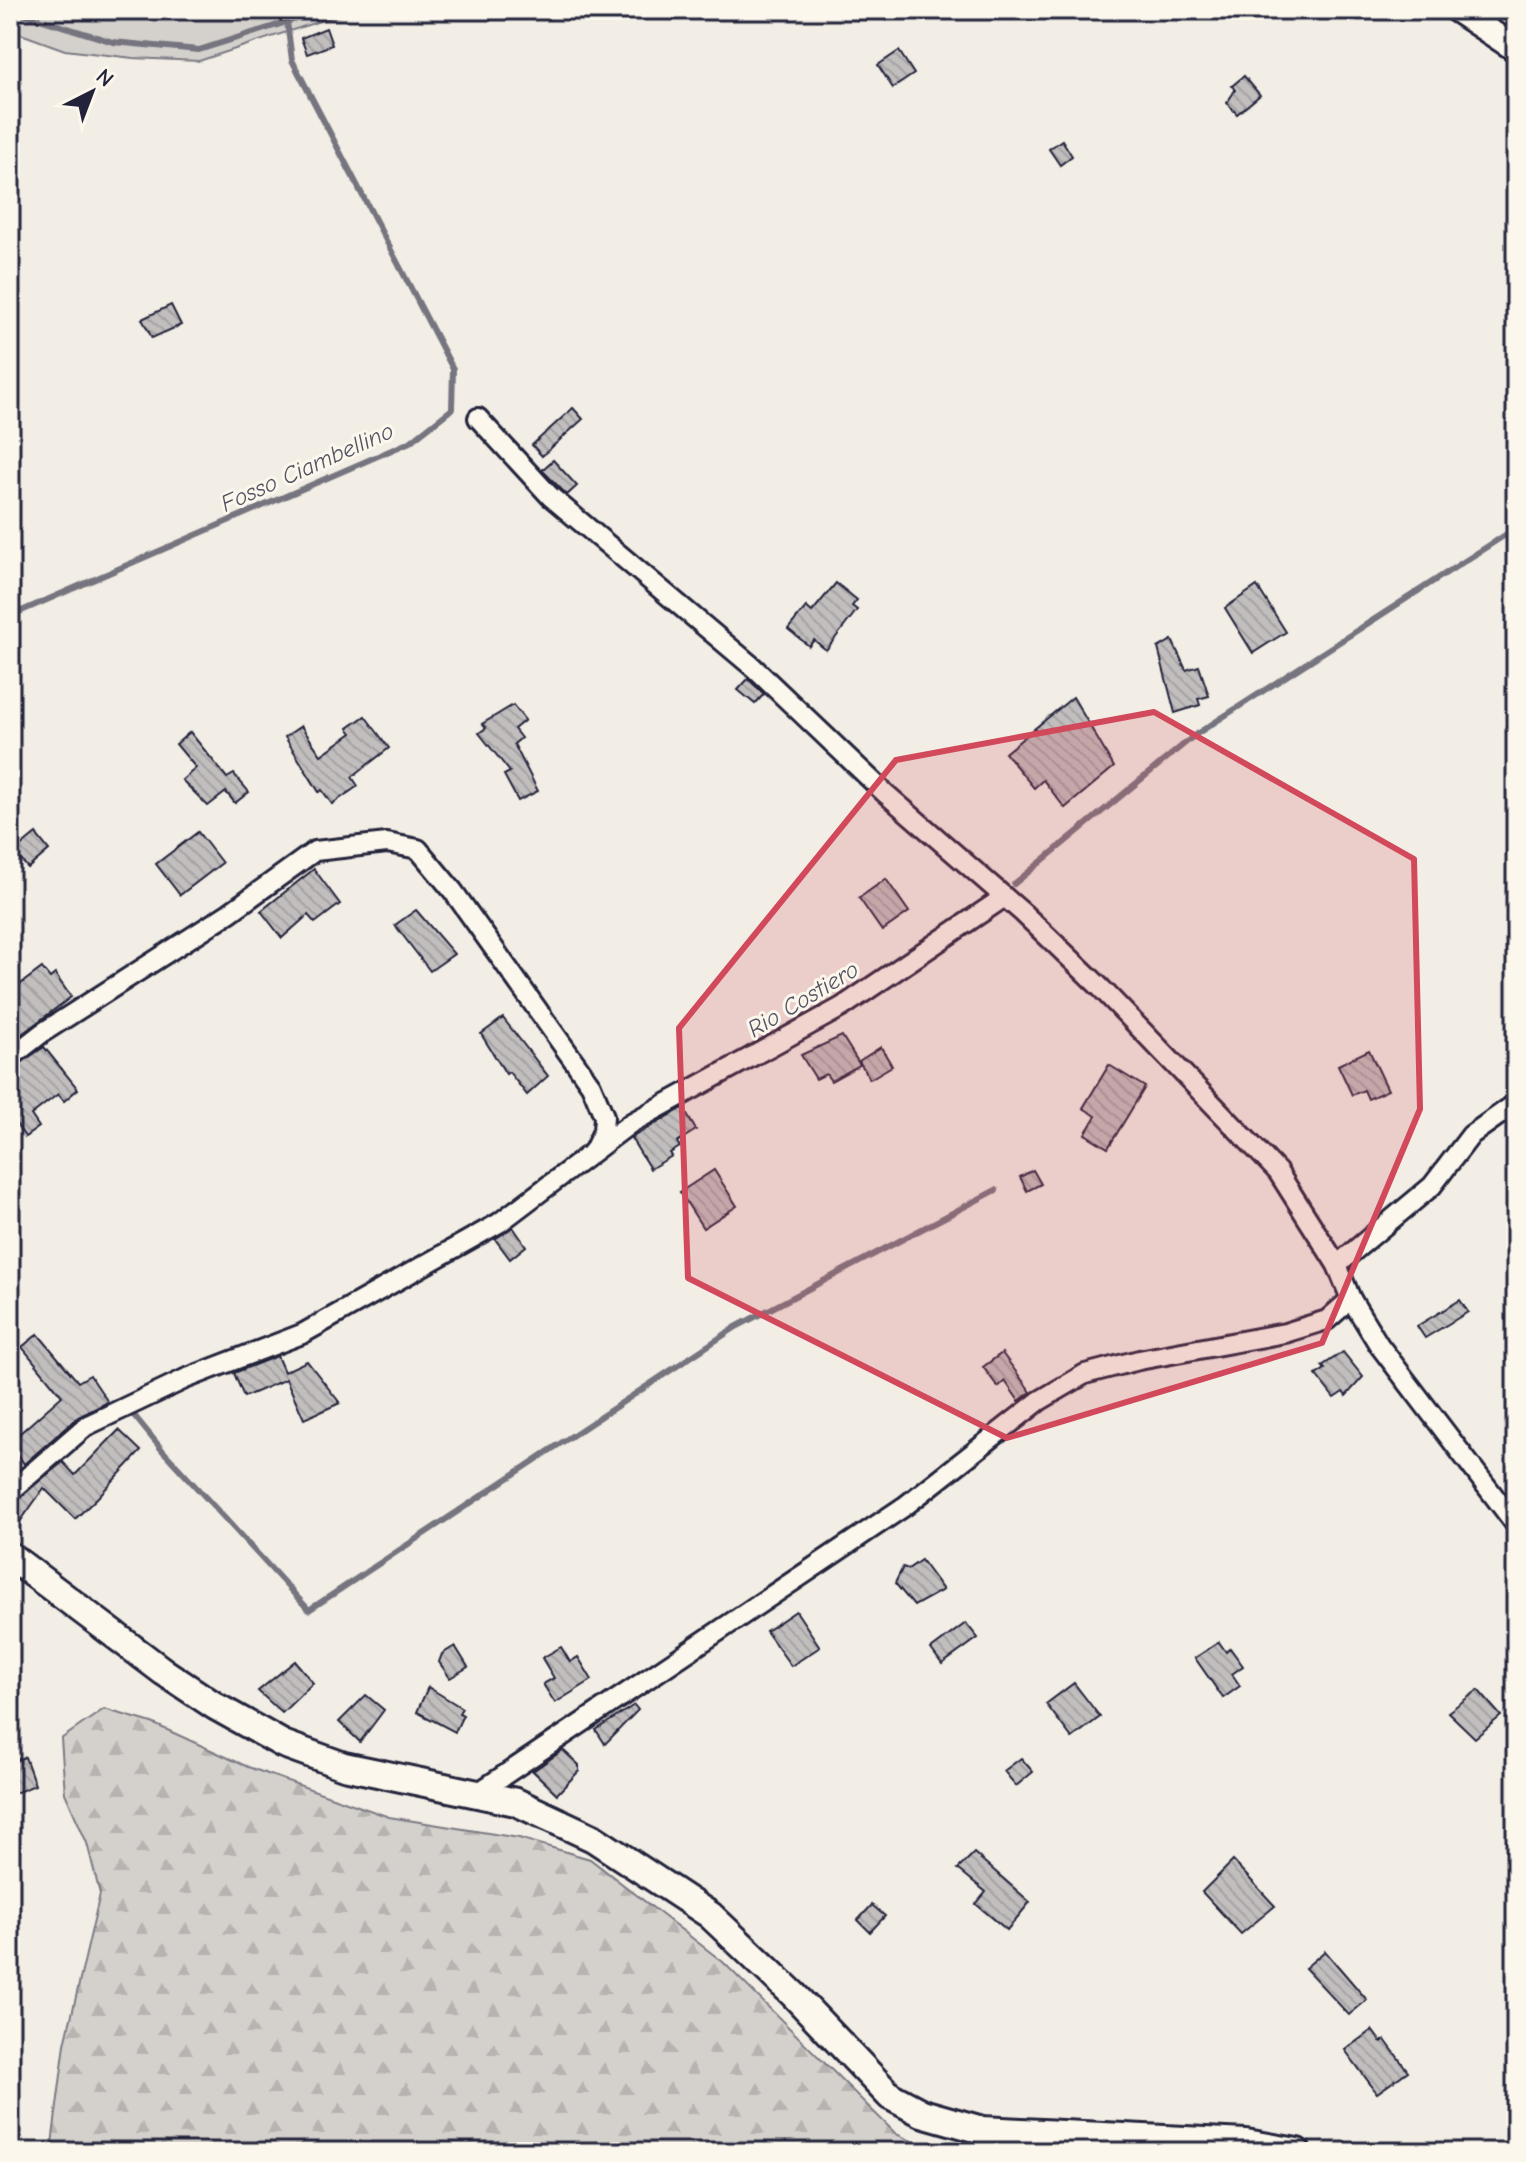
<svg xmlns="http://www.w3.org/2000/svg" width="1526" height="2162" font-family="'Comic Neue',sans-serif">
<style>
.grass{fill:#d4d1cc;stroke:#7b7a84;stroke-width:2}
.forest{fill:url(#forest-firs);stroke:#7b7a84;stroke-width:2}
.lines{fill:none;stroke-linecap:round;stroke-linejoin:round}
.stream{stroke:#76747f;stroke-width:6}
.building{fill:url(#building-back-hatch);stroke:#22223b;stroke-width:2}
.minor-casing{stroke:#22223b;stroke-width:24}
.tertiary-casing{stroke:#22223b;stroke-width:30}
.secondary-casing{stroke:#22223b;stroke-width:32}
.minor{stroke:#fbf7ec;stroke-width:18}
.tertiary{stroke:#fbf7ec;stroke-width:24}
.secondary{stroke:#fbf7ec;stroke-width:26}
.marked{fill:#d1495b;fill-opacity:0.2;stroke:#d1495b;stroke-width:6;stroke-linejoin:round}
.labels{text-anchor:middle;dominant-baseline:central;stroke-width:6;stroke-linejoin:round;paint-order:stroke}
.water-label{font-size:24px;font-style:italic;fill:#535263;stroke:#fbf7ec}
</style>
<defs>
<pattern id="forest-firs" width="22" height="20" patternUnits="userSpaceOnUse" patternTransform="scale(2)"><rect width="22" height="20" fill="#d4d1cc"/><path d="M5 1l3.5 6h-7zM16 11l3.5 6h-7z" fill="#b6b3b0"/></pattern>
<pattern id="building-back-hatch" width="6" height="6" patternUnits="userSpaceOnUse" patternTransform="scale(2)"><rect width="6" height="6" fill="#c2bebe"/><path d="M-1 5l2 2M0 0l6 6M5-1l2 2" fill="none" stroke="#a6a3a4"/></pattern>
</defs>
<rect width="100%" height="100%" fill="#f2eee5"/>
<filter id="ink" filterUnits="userSpaceOnUse"><feTurbulence type="fractalNoise" baseFrequency=".0125" numOctaves="2"/><feDisplacementMap in="SourceGraphic" scale="16" xChannelSelector="R" yChannelSelector="G"/><feConvolveMatrix kernelMatrix="1 2 1 2 8 2 1 2 1" color-interpolation-filters="sRGB"/></filter>
<g filter="url(#ink)">
<path class="grass" d="M10,10H365L329,18L199,61L133,58L65,50L10,30Z"/>
<path class="forest" d="M104,1709L152,1723L248,1767L389,1817L519,1838L590,1859L723,1962L896,2134L936,2152H51L65,2044L100,1894L87,1843L65,1793L61,1739Z"/>
<g class="lines">
<g class="stream">
<path d="M10,10L113,42L199,50L287,22"/>
<path d="M10,616L410,442L452,409L453,369L292,60L287,22L321,10"/>
<path d="M1014,884L1195,735L1516,528"/>
<path d="M128,1408L163,1451L309,1610L736,1327L996,1190"/>
</g>
</g>
<g class="building">
<path d="M326,28L332,45L307,54L301,38Z"/>
<path d="M899,51L914,74L893,88L878,65Z"/>
<path d="M1244,76L1260,95L1237,114L1227,103L1235,90L1232,86Z"/>
<path d="M1062,140L1072,156L1060,165L1049,149Z"/>
<path d="M171,305L181,325L152,338L142,319Z"/>
<path d="M573,408L583,419L542,456L532,445Z"/>
<path d="M553,460L577,486L567,495L542,470Z"/>
<path d="M836,583L857,600L852,606L857,610L826,650L814,640L809,646L788,629L806,607L812,612Z"/>
<path d="M1257,586L1286,632L1253,653L1225,608Z"/>
<path d="M1172,640L1186,670L1199,666L1209,696L1198,699L1200,705L1175,713L1158,648Z"/>
<path d="M748,679L764,694L755,704L738,690Z"/>
<path d="M1073,697L1114,767L1065,808L1043,780L1034,788L1005,753Z"/>
<path d="M513,705L525,720L514,729L521,738L514,744L538,791L518,801L504,775L510,772L479,733L486,728L482,724Z"/>
<path d="M365,716L389,748L352,777L358,786L332,804L322,790L319,792L285,737L301,726L321,755L352,733L348,728Z"/>
<path d="M190,732L227,778L234,774L249,792L235,803L226,792L208,806L182,780L196,768L176,744Z"/>
<path d="M198,832L222,863L180,895L156,864Z"/>
<path d="M36,834L49,850L28,868L14,852Z"/>
<path d="M314,869L340,904L315,923L308,915L282,938L261,911Z"/>
<path d="M886,879L909,912L882,931L859,898Z"/>
<path d="M416,910L454,954L430,971L395,925Z"/>
<path d="M42,968L50,978L55,974L71,997L10,1043V992Z"/>
<path d="M503,1018L548,1076L527,1095L509,1072L506,1074L481,1034Z"/>
<path d="M842,1036L860,1065L831,1081L826,1074L816,1079L801,1055Z"/>
<path d="M44,1047L78,1089L64,1101L58,1094L31,1115L39,1127L25,1137L10,1115V1070Z"/>
<path d="M881,1047L892,1066L870,1079L859,1061Z"/>
<path d="M1369,1050L1388,1090L1368,1099L1364,1090L1352,1095L1338,1065Z"/>
<path d="M1109,1065L1145,1087L1108,1148L1085,1134L1096,1116L1083,1108Z"/>
<path d="M683,1108L696,1130L677,1142L680,1147L670,1153L672,1156L650,1169L631,1138Z"/>
<path d="M714,1170L737,1206L703,1228L680,1192Z"/>
<path d="M1033,1170L1041,1184L1027,1191L1020,1177Z"/>
<path d="M513,1227L526,1246L510,1259L495,1239Z"/>
<path d="M1460,1300L1468,1312L1425,1338L1417,1326Z"/>
<path d="M38,1334L78,1382L90,1375L108,1402L78,1417L24,1464L10,1442L62,1396L22,1347Z"/>
<path d="M1343,1352L1363,1377L1346,1396L1343,1392L1334,1398L1316,1375L1325,1369L1322,1366Z"/>
<path d="M1002,1353L1031,1392L1019,1401L1005,1381L998,1387L983,1367Z"/>
<path d="M277,1356L284,1372L307,1361L340,1403L304,1419L286,1379L244,1397L234,1373Z"/>
<path d="M119,1430L141,1451L97,1498L75,1519L44,1488L10,1536V1504L63,1462L75,1475Z"/>
<path d="M921,1560L943,1590L914,1606L895,1583L903,1567L908,1569Z"/>
<path d="M796,1611L820,1647L791,1666L766,1631Z"/>
<path d="M966,1623L978,1638L942,1664L931,1649Z"/>
<path d="M1219,1642L1226,1652L1230,1648L1243,1666L1232,1674L1240,1686L1223,1698L1195,1658Z"/>
<path d="M455,1646L468,1667L450,1678L439,1662L442,1654Z"/>
<path d="M561,1647L570,1662L578,1657L592,1680L555,1703L543,1684L554,1678L542,1658Z"/>
<path d="M295,1661L313,1683L282,1713L258,1691Z"/>
<path d="M1074,1683L1100,1717L1072,1738L1046,1704Z"/>
<path d="M428,1687L462,1708L459,1713L463,1715L455,1732L417,1712Z"/>
<path d="M1478,1690L1501,1716L1475,1738L1448,1712Z"/>
<path d="M366,1695L384,1710L360,1742L339,1722Z"/>
<path d="M634,1705L638,1710L605,1744L596,1730Z"/>
<path d="M563,1750L579,1765V1771L557,1794L533,1771Z"/>
<path d="M25,1757L35,1785L10,1795V1762Z"/>
<path d="M1021,1758L1033,1772L1016,1786L1004,1771Z"/>
<path d="M974,1853L1030,1902L1007,1930L976,1904L986,1892L958,1869Z"/>
<path d="M1233,1861L1275,1906L1241,1934L1202,1892Z"/>
<path d="M872,1905L885,1916L870,1932L858,1920Z"/>
<path d="M1325,1951L1367,2000L1349,2015L1305,1968Z"/>
<path d="M1372,2030L1381,2042L1385,2040L1408,2071L1377,2093L1345,2050Z"/>
</g>
<g class="lines">
<g class="minor-casing">
<g id="minor">
<path d="M478,418L550,496L753,667L885,793L1023,913L1101,988L1278,1172L1337,1265L1351,1299L1379,1345L1516,1525"/>
<path d="M10,1058L42,1033L229,913L315,851L387,843L418,849L453,891L591,1085L604,1116L603,1131L595,1148"/>
<path d="M1337,1265L1432,1186L1471,1135L1516,1103"/>
<path d="M10,1492L86,1426L185,1379L302,1334L499,1223L631,1123L842,1007L1003,898"/>
<path d="M479,1792L905,1506L1039,1401L1085,1374L1139,1360L1285,1333L1327,1320L1351,1299"/>
</g>
</g>
<g class="tertiary-casing">
<path id="tertiary" d="M1457,10L1516,49"/>
</g>
<g class="secondary-casing">
<path id="secondary" d="M10,1556L164,1672L215,1706L283,1744L344,1766L516,1802L593,1838L710,1915L793,1994L890,2096L922,2113L982,2130L1246,2143L1297,2152"/>
</g>
<use href="#minor" class="minor"/>
<use href="#tertiary" class="tertiary"/>
<use href="#secondary" class="secondary"/>
</g>
</g>
<path class="marked" d="M1154,712L1414,859L1420,1109L1322,1343L1007,1438L688,1278L679,1028L896,760Z"/>
<g class="labels">
<g class="water-label">
<text transform="translate(307 467) rotate(-24)">Fosso Ciambellino</text>
<text transform="translate(803 999) rotate(-31)">Rio Costiero</text>
</g>
</g>
<rect width="1526" height="2162" fill="none" stroke="#fbf7ec" stroke-width="40"/>
<rect x="20" y="20" width="1486" height="2122" fill="none" stroke="#22223b" stroke-width="3" filter="url(#ink)"/>
<g transform="translate(92 92) rotate(42)" stroke="#fbf7ec" stroke-width="6" paint-order="stroke">
<path d="M0-6L14 30L0 20L-14 30Z" fill="#22223b"/>
<text y="-12" font-size="22" font-weight="bold" text-anchor="middle" fill="#22223b">N</text>
</g>
</svg>
